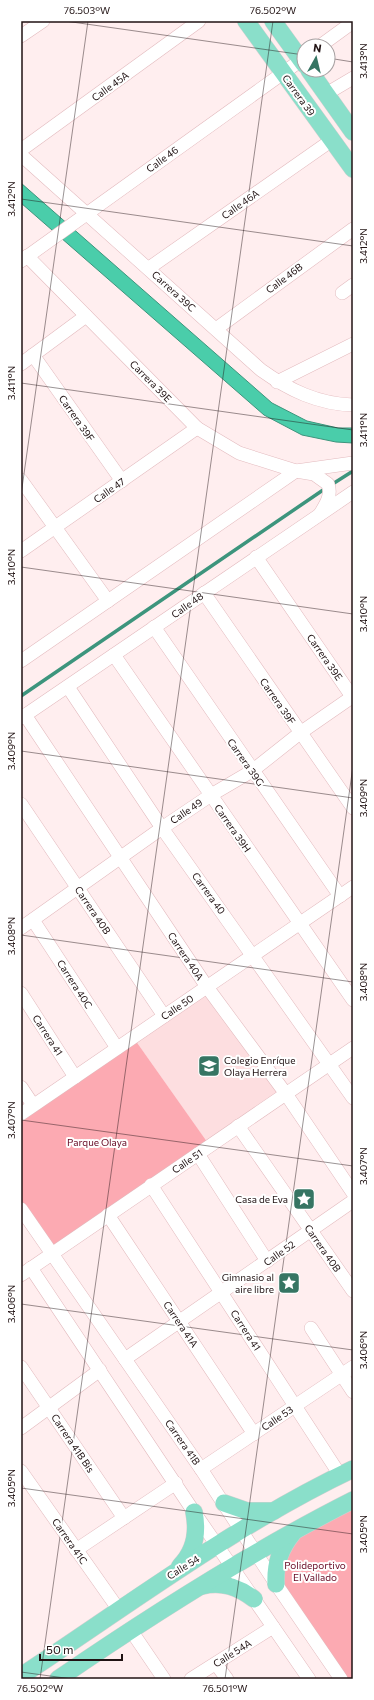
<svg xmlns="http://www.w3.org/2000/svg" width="374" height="1700" font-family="Commissioner,sans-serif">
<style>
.built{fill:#fddee0}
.green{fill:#fcaab2}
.water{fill:#4acdaa;stroke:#3d957d}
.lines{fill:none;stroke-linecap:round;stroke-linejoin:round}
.stream{stroke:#3d957d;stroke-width:3.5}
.minor-casing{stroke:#e3babe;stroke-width:14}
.major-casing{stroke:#d2d0d0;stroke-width:18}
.minor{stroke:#fff;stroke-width:13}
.major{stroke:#8adfca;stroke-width:17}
.ticks{fill:none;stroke:#201213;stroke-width:1;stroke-opacity:0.45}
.labels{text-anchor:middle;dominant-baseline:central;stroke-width:4;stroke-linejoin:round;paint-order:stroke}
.street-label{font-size:10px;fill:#201213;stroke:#fff}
.poi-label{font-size:10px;fill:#201213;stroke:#fff;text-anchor:end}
.park-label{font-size:10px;fill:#660823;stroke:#fff}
.neatline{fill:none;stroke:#201213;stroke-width:1.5}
.ticks-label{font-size:10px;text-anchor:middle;fill:#201213}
</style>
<rect width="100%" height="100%" fill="#ffeeef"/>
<path class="built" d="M207,987L286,1094L210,1146L133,1037Z"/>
<g class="green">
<path d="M133,1037L210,1146L52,1254L21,1209V1114Z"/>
<path d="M353,1500V1679H341L275,1573L281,1550Z"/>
</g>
<path class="water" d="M21,183L272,403L307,421L338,428H353V443L336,442L302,435L264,415L21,203Z"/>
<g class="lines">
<g class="stream">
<path d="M331,485L353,471"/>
<path d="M21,696L326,488"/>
</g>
<g class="minor-casing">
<g id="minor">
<path d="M21,36L43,21"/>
<path d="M320,46L353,22"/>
<path d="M326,94L353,78"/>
<path d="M21,150L199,21"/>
<path d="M21,155L261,370C289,390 318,404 353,405"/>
<path d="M27,256L197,428L239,453L296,471L314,474L328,484C332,496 326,504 320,514"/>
<path d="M21,261L304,58"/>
<path d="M149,268L332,140"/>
<path d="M342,293L353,285"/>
<path d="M216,329L353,229"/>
<path d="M33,355L122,481"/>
<path d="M21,364L86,316"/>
<path d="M277,382L353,344"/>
<path d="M21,480L108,601"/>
<path d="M21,551L197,428"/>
<path d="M256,557L353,698"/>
<path d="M204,593L353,808"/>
<path d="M154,627L340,896"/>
<path d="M114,655L353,1000"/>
<path d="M21,661L296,471L353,463"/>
<path d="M68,687L162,828L353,1098"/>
<path d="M25,715L207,987L286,1094L353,1193"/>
<path d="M21,718L353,492"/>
<path d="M21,804L164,1016"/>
<path d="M33,920L117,1048"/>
<path d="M21,928L162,828L211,795L252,771L300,733L352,697"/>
<path d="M21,993L75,1077"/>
<path d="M21,1087L33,1105"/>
<path d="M21,1114L353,887"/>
<path d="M238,1126L353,1291"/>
<path d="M198,1154L267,1261"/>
<path d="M151,1185L340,1475"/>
<path d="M21,1209L201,1469L276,1584L341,1679"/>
<path d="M108,1215L254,1434"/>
<path d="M31,1268L194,1512L309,1679"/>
<path d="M21,1275L353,1048"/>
<path d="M311,1328L353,1392"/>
<path d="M125,1359L353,1201"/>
<path d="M21,1367L124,1518"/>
<path d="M21,1428L100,1370"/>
<path d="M201,1469L353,1367"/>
<path d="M21,1471L119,1610"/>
<path d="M76,1550L176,1483"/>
<path d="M130,1629L164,1679"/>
<path d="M216,1664L227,1679"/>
<path d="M191,1679L273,1627"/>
</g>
</g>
<g class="major-casing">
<g id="major">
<path d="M246,21L353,169"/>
<path d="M273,21L304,64"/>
<path d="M309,70L353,132"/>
<path d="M224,1503L247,1511H274"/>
<path d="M180,1566C195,1551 198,1532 194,1512"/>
<path d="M276,1584C275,1564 280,1549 293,1533"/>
<path d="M202,1586C222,1581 238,1587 254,1599"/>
<path d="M21,1676C129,1605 235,1525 353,1469"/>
<path d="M58,1679C153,1614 250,1552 353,1500"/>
</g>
</g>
<use href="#minor" class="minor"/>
<use href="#major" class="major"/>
</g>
<path class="ticks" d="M65,21L304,55M328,58L353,62M21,199L353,246M21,383L353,430M21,495L88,21M21,567L353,614M21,751L353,798M21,935L353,982M21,1120L353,1166M21,1304L353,1350M21,1488L353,1534M21,1672L72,1679M40,1679L273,21M225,1679L353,766"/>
<defs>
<g id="school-square" transform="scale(1.15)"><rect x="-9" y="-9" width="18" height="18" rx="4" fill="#367563" stroke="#fff"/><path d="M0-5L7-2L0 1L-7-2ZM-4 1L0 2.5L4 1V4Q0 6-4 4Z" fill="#fff"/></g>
<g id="sight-square" transform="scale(1.15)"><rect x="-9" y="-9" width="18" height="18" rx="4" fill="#367563" stroke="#fff"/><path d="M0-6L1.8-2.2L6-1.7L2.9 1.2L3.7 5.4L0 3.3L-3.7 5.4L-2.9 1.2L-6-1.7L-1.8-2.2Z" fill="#fff"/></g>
</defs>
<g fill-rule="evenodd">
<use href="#school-square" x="209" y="1066"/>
<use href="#sight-square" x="304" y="1199"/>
<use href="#sight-square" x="289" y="1283"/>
</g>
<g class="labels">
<g class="street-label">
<text transform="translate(110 86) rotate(-36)">Calle 45A</text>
<text transform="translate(299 95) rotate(54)">Carrera 39</text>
<text transform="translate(162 159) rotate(-36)">Calle 46</text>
<text transform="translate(240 204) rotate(-35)">Calle 46A</text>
<text transform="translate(284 278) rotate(-37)">Calle 46B</text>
<text transform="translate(174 291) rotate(42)">Carrera 39C</text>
<text transform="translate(151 381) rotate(45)">Carrera 39E</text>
<text transform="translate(77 418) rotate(55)">Carrera 39F</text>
<text transform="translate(109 490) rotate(-35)">Calle 47</text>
<text transform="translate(187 605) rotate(-35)">Calle 48</text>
<text transform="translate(325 657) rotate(55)">Carrera 39E</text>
<text transform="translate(278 701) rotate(55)">Carrera 39F</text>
<text transform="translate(246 762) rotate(55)">Carrera 39G</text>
<text transform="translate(186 811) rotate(-34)">Calle 49</text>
<text transform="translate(233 828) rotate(55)">Carrera 39H</text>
<text transform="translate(209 893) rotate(54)">Carrera 40</text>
<text transform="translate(93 910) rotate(56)">Carrera 40B</text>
<text transform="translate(186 956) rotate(56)">Carrera 40A</text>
<text transform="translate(75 984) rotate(57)">Carrera 40C</text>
<text transform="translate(177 1007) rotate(-34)">Calle 50</text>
<text transform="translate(48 1035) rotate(57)">Carrera 41</text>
<text transform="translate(187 1161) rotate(-34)">Calle 51</text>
<text transform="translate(323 1248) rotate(55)">Carrera 40B</text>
<text transform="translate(279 1253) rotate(-35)">Calle 52</text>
<text transform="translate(181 1324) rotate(56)">Carrera 41A</text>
<text transform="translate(246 1330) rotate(57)">Carrera 41</text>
<text transform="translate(277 1418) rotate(-34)">Calle 53</text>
<text transform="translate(183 1442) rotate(55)">Carrera 41B</text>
<text transform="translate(73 1443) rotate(56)">Carrera 41B Bis</text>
<text transform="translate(70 1541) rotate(55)">Carrera 41C</text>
<text transform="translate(183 1567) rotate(-32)">Calle 54</text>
<text transform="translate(232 1653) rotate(-32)">Calle 54A</text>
</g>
<g class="poi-label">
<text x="224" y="1060" text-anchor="start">Colegio Enríque<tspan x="224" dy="12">Olaya Herrera</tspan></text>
<text x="288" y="1199">Casa de Eva</text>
<text x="274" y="1277">Gimnasio al<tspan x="274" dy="12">aire libre</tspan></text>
</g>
<g class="park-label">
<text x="97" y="1142">Parque Olaya</text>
<text x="315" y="1565">Polideportivo<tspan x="315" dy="12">El Vallado</tspan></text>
</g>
</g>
<rect width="374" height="1700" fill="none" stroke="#ffffff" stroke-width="44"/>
<g transform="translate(316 58) rotate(8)"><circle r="19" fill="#ffffff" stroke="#a6a0a1"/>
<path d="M0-3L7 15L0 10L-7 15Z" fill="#367563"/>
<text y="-6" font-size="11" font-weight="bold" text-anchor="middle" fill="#201213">N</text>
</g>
<path d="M40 1654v6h82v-6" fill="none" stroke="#201213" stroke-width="2"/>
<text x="46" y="1654" font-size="12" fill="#201213" stroke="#ffffff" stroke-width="3" paint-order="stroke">50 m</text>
<rect x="22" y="22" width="330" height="1656" class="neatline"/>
<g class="ticks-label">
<text x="87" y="14">76.503°W</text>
<text x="273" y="14">76.502°W</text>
<text transform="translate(363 61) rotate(-90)" y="4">3.413°N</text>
<text transform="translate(11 199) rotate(-90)" y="4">3.412°N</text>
<text transform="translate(363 246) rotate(-90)" y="4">3.412°N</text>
<text transform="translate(11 383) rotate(-90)" y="4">3.411°N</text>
<text transform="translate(363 430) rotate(-90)" y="4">3.411°N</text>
<text transform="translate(11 567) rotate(-90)" y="4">3.410°N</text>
<text transform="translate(363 614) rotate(-90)" y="4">3.410°N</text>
<text transform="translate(11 751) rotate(-90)" y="4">3.409°N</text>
<text transform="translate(363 798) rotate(-90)" y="4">3.409°N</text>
<text transform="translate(11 936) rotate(-90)" y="4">3.408°N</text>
<text transform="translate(363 982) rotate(-90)" y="4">3.408°N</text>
<text transform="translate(11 1120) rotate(-90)" y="4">3.407°N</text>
<text transform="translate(363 1166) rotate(-90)" y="4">3.407°N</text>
<text transform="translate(11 1304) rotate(-90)" y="4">3.406°N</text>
<text transform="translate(363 1350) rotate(-90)" y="4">3.406°N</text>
<text transform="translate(11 1488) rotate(-90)" y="4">3.405°N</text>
<text transform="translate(363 1534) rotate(-90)" y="4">3.405°N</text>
<text x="40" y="1692">76.502°W</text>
<text x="225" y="1692">76.501°W</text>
</g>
</svg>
